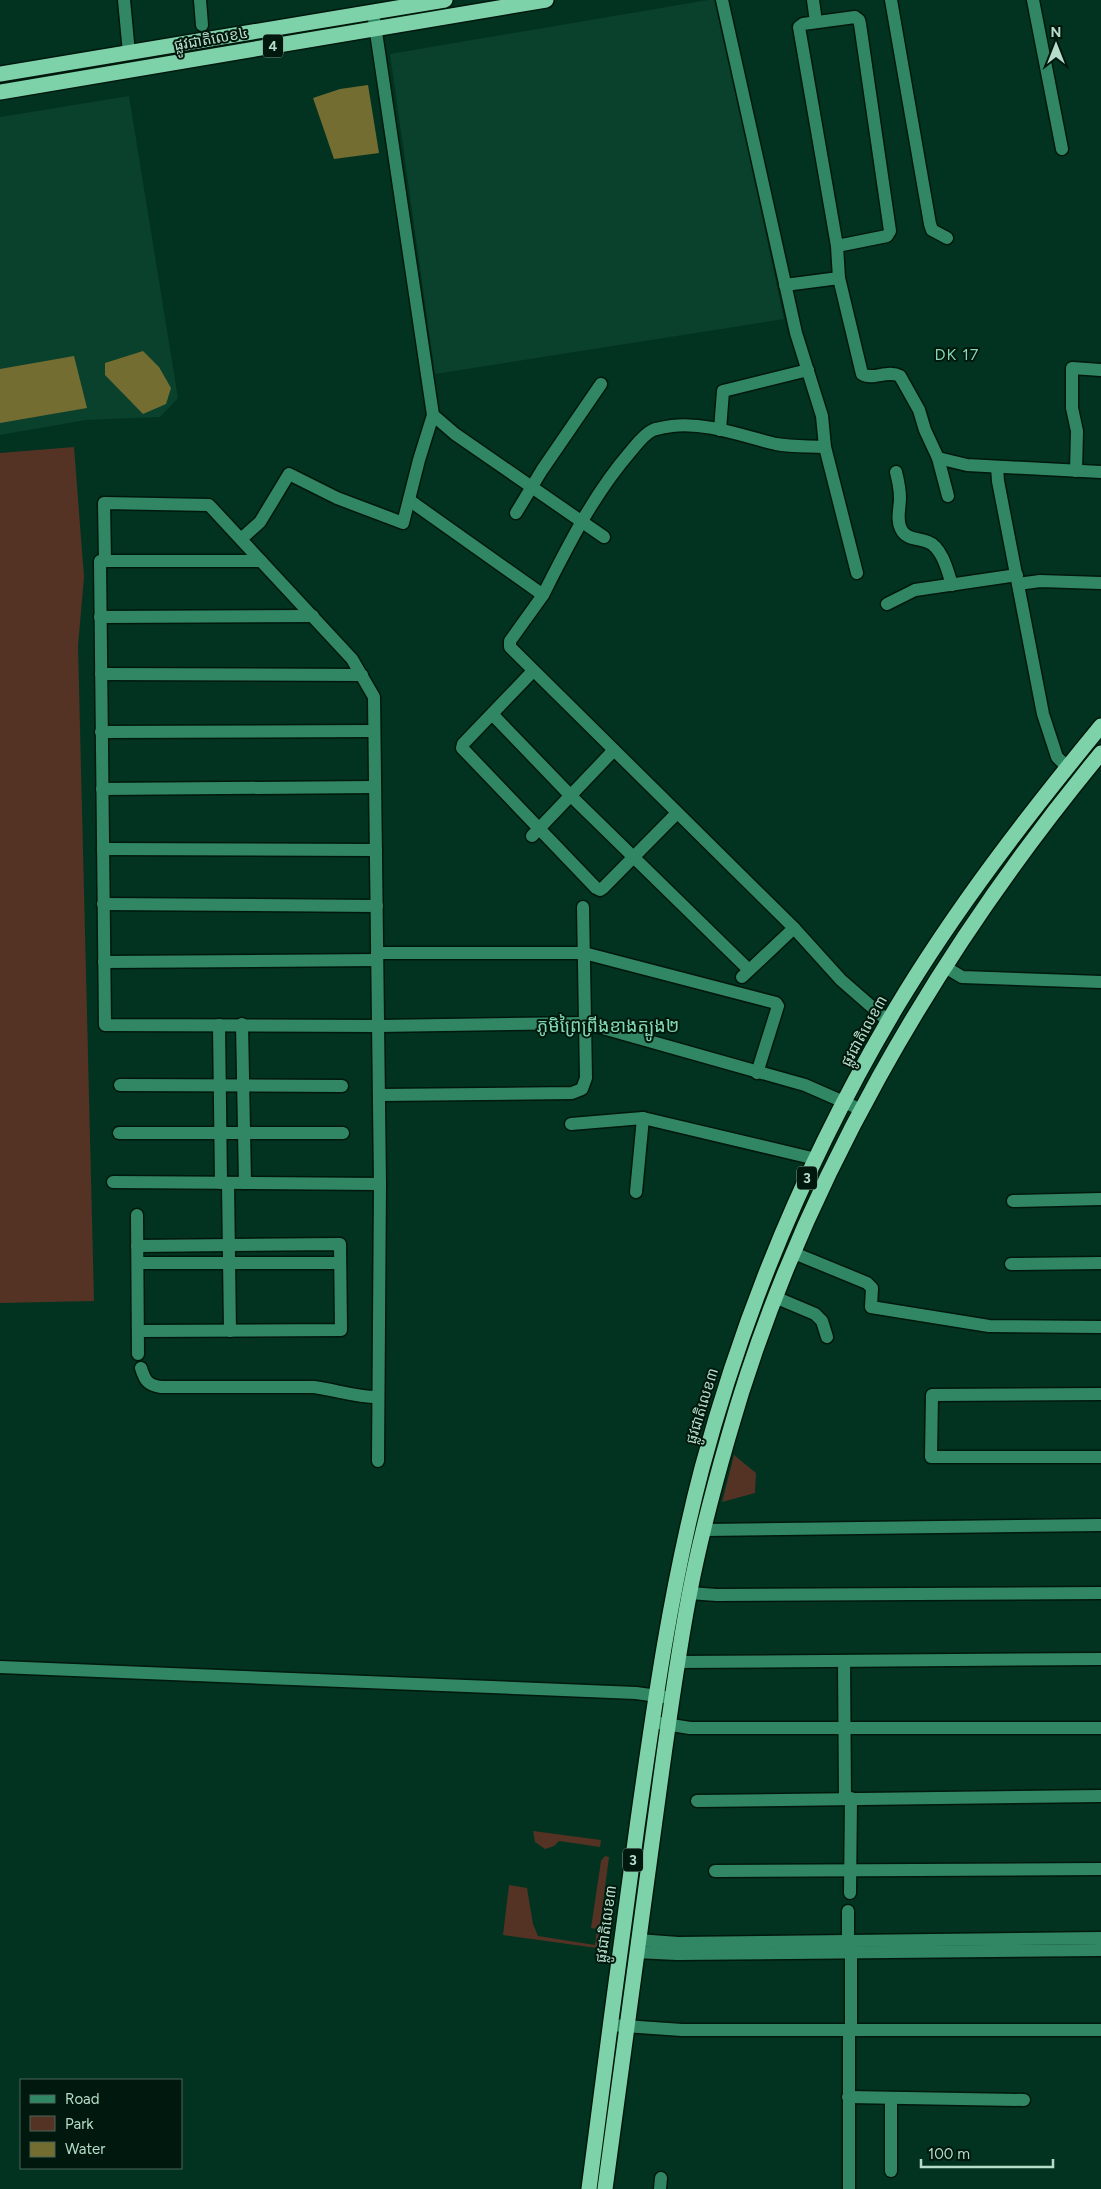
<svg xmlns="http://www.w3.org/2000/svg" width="1101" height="2189" font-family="Figtree,'Noto Sans Khmer',sans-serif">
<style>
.built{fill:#09412d}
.green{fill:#543325}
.water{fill:#746d31}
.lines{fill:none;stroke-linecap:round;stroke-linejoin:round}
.minor-casing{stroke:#00180d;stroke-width:15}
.highway-casing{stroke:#00180d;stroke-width:18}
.minor{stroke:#318764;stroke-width:12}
.highway{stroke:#7ed2aa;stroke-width:15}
.labels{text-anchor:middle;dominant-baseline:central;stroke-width:4;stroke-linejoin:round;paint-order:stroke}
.shield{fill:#00180d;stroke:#7fa291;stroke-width:1}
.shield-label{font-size:14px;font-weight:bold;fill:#b6ddc9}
.street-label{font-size:15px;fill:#b6ddc9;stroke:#00180d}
.neighbourhood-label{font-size:16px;letter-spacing:1px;fill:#83d7b0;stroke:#00180d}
.quarter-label{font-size:18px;fill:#83d7b0;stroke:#00180d}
</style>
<rect width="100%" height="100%" fill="#023321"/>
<g class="built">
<path d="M708,0H716L784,319L435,374L390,54Z"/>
<path d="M129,96L178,398L160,417L86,420L0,435V117Z"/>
</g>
<g class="green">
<path d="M74,447L84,577L78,646L94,1301L0,1303V453Z"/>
<path d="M734,1455L756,1473L755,1493L722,1502Z"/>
<path d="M533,1831L601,1840L600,1847L559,1841L554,1846L545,1849L535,1842Z"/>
<path d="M605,1856L609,1857L597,1948L503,1935L509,1885L527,1888L533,1924L538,1936L595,1945L597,1929L591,1928L601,1861Z"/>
</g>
<g class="water">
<path d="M368,85L379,153L334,159L313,98L340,89Z"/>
<path d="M143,351L159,367L171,388L166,404L143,414L105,375V363Z"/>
<path d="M74,356L87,408L0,423V369Z"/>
</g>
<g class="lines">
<g class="minor-casing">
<g id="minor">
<path d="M124,0L129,53"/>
<path d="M200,0L202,25"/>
<path d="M722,0L796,333L822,416L825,447L857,573"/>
<path d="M813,0L816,22"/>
<path d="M891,0L930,224L932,230L947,238"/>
<path d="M1033,0L1062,149"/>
<path d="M373,12L433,415L455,434L604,537"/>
<path d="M837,246L887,236L890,231L860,24L859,20L855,17L803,24L799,27L837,246L839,278"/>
<path d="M785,285L839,278L862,374C873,381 887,369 900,376L919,410L925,430L938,458L948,496"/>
<path d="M720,430L723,391L808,370"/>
<path d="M938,458L967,465L1101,472"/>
<path d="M997,467L998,481L1043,714L1057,757L1067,767"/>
<path d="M1076,471L1077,431L1072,408V368L1101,370"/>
<path d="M896,472C898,480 900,489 900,498C900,509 896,519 901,529C906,540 919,538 928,542C942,547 948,572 952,585"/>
<path d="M409,500L543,595L510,641V647L794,928L841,980L888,1021"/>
<path d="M516,513L542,470L601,384"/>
<path d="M241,539L260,522L289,474L337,498L403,523L419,460L433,415"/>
<path d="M105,561L104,503L209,505L352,659L374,697L380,1184L378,1461"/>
<path d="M261,561H100L105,1025L378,1026L585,1023L805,1085L862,1110"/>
<path d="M1018,584L1040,581L1101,583"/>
<path d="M543,595C569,544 593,495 631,451C637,444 644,434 653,430C658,428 666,427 672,426C707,422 742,436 776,444C792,447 809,446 825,447"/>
<path d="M887,604L915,590L1017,575"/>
<path d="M100,617L313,616"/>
<path d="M533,671L463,744L462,748L596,888L600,890L603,888L677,813"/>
<path d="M101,674L362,675"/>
<path d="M493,715L570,795L749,970"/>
<path d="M101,732L374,731"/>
<path d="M102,789L375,787"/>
<path d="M532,836L614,750"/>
<path d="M103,849L376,850"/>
<path d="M103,904L377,906"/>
<path d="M377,953H584L776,1003L778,1006L757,1073"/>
<path d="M104,962L377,960"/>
<path d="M945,967L962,977L1101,982"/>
<path d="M742,977L794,928"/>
<path d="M242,1024L245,1183"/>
<path d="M219,1025L221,1183"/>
<path d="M120,1085L342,1086"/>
<path d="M379,1095L572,1093L582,1089L586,1078L583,907"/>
<path d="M571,1124L643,1118L816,1159"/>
<path d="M119,1133H343"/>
<path d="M113,1182L380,1184"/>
<path d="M228,1183L230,1331"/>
<path d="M636,1192L643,1118"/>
<path d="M1013,1201L1101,1199"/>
<path d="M137,1215L138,1354"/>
<path d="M137,1246L340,1244L341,1330L138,1331"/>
<path d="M794,1253L867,1283L872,1288L871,1307L989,1326L1101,1327"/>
<path d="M138,1263H340"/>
<path d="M1011,1264L1101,1263"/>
<path d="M777,1298L815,1314L822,1321L827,1337"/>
<path d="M141,1368C145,1381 148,1385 161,1387H314C336,1390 356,1397 377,1397"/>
<path d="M1101,1394L932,1395L931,1457H1101"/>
<path d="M704,1530L1101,1525"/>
<path d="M689,1593L717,1595L1101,1593"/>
<path d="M844,1661L845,1798"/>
<path d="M677,1662L1101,1659"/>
<path d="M0,1667L636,1693L672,1698"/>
<path d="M659,1723L690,1728H1101"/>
<path d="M697,1801L1101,1796"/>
<path d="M715,1871L1101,1869"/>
<path d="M850,1893L851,1798"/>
<path d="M848,1911V1941"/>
<path d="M638,1940L678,1943L1101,1938"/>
<path d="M851,1946V2031"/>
<path d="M636,1952L677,1954L1101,1950"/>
<path d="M610,2025L682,2030H1101"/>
<path d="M849,2031V2189"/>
<path d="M848,2097L1024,2100"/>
<path d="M891,2098V2171"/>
<path d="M660,2189L661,2178"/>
</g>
</g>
<g class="highway-casing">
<g id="highway">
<path d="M0,74L445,0"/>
<path d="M0,92L546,0"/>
<path d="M589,2189C604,2068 621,1948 637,1827C654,1706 671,1586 702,1468C745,1307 811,1151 896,1008C956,908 1027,816 1101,726"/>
<path d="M605,2189C620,2071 636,1953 653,1835C664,1755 674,1675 689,1596C699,1543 713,1490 728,1438C798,1189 937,952 1101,753"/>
</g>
</g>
<use href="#minor" class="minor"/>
<use href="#highway" class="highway"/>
</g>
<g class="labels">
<g class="shield">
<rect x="263" y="34.5" width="20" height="23" rx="4"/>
<rect x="797" y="1166.5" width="20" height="23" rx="4"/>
<rect x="623" y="1848.5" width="20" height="23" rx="4"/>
</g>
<g class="shield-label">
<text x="273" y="46">4</text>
<text x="807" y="1178">3</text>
<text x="633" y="1860">3</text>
</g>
<g class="street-label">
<text transform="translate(211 39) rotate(-10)">ផ្លូវជាតិលេខ៤</text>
<text transform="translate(864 1031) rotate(-61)">ផ្លូវជាតិលេខ៣</text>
<text transform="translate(702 1406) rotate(-73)">ផ្លូវជាតិលេខ៣</text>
<text transform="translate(606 1924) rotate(-82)">ផ្លូវជាតិលេខ៣</text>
</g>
<g class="neighbourhood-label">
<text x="957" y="354">DK 17</text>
</g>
<g class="quarter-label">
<text x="608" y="1026">ភូមិព្រៃព្រីងខាងត្បូង២</text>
</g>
</g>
<rect x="20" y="2079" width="162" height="90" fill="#00180d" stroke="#496758"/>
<rect x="30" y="2095" width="25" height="8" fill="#318764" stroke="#496758"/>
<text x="65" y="2104" font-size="15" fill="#b6ddc9">Road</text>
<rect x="30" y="2116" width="25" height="15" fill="#543325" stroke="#496758"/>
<text x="65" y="2129" font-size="15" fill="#b6ddc9">Park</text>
<rect x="30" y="2142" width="25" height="15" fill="#746d31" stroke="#496758"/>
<text x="65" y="2154" font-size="15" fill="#b6ddc9">Water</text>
<g transform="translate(1056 45)" stroke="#00180d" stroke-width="4" paint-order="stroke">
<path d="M0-4L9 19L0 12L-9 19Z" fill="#b6ddc9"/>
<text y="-8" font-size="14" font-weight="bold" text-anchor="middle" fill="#b6ddc9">N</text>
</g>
<path d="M921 2159v8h132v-8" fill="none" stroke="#b6ddc9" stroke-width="2.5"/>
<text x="928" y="2159" font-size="15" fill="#b6ddc9" stroke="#00180d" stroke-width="4" paint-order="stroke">100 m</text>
</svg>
